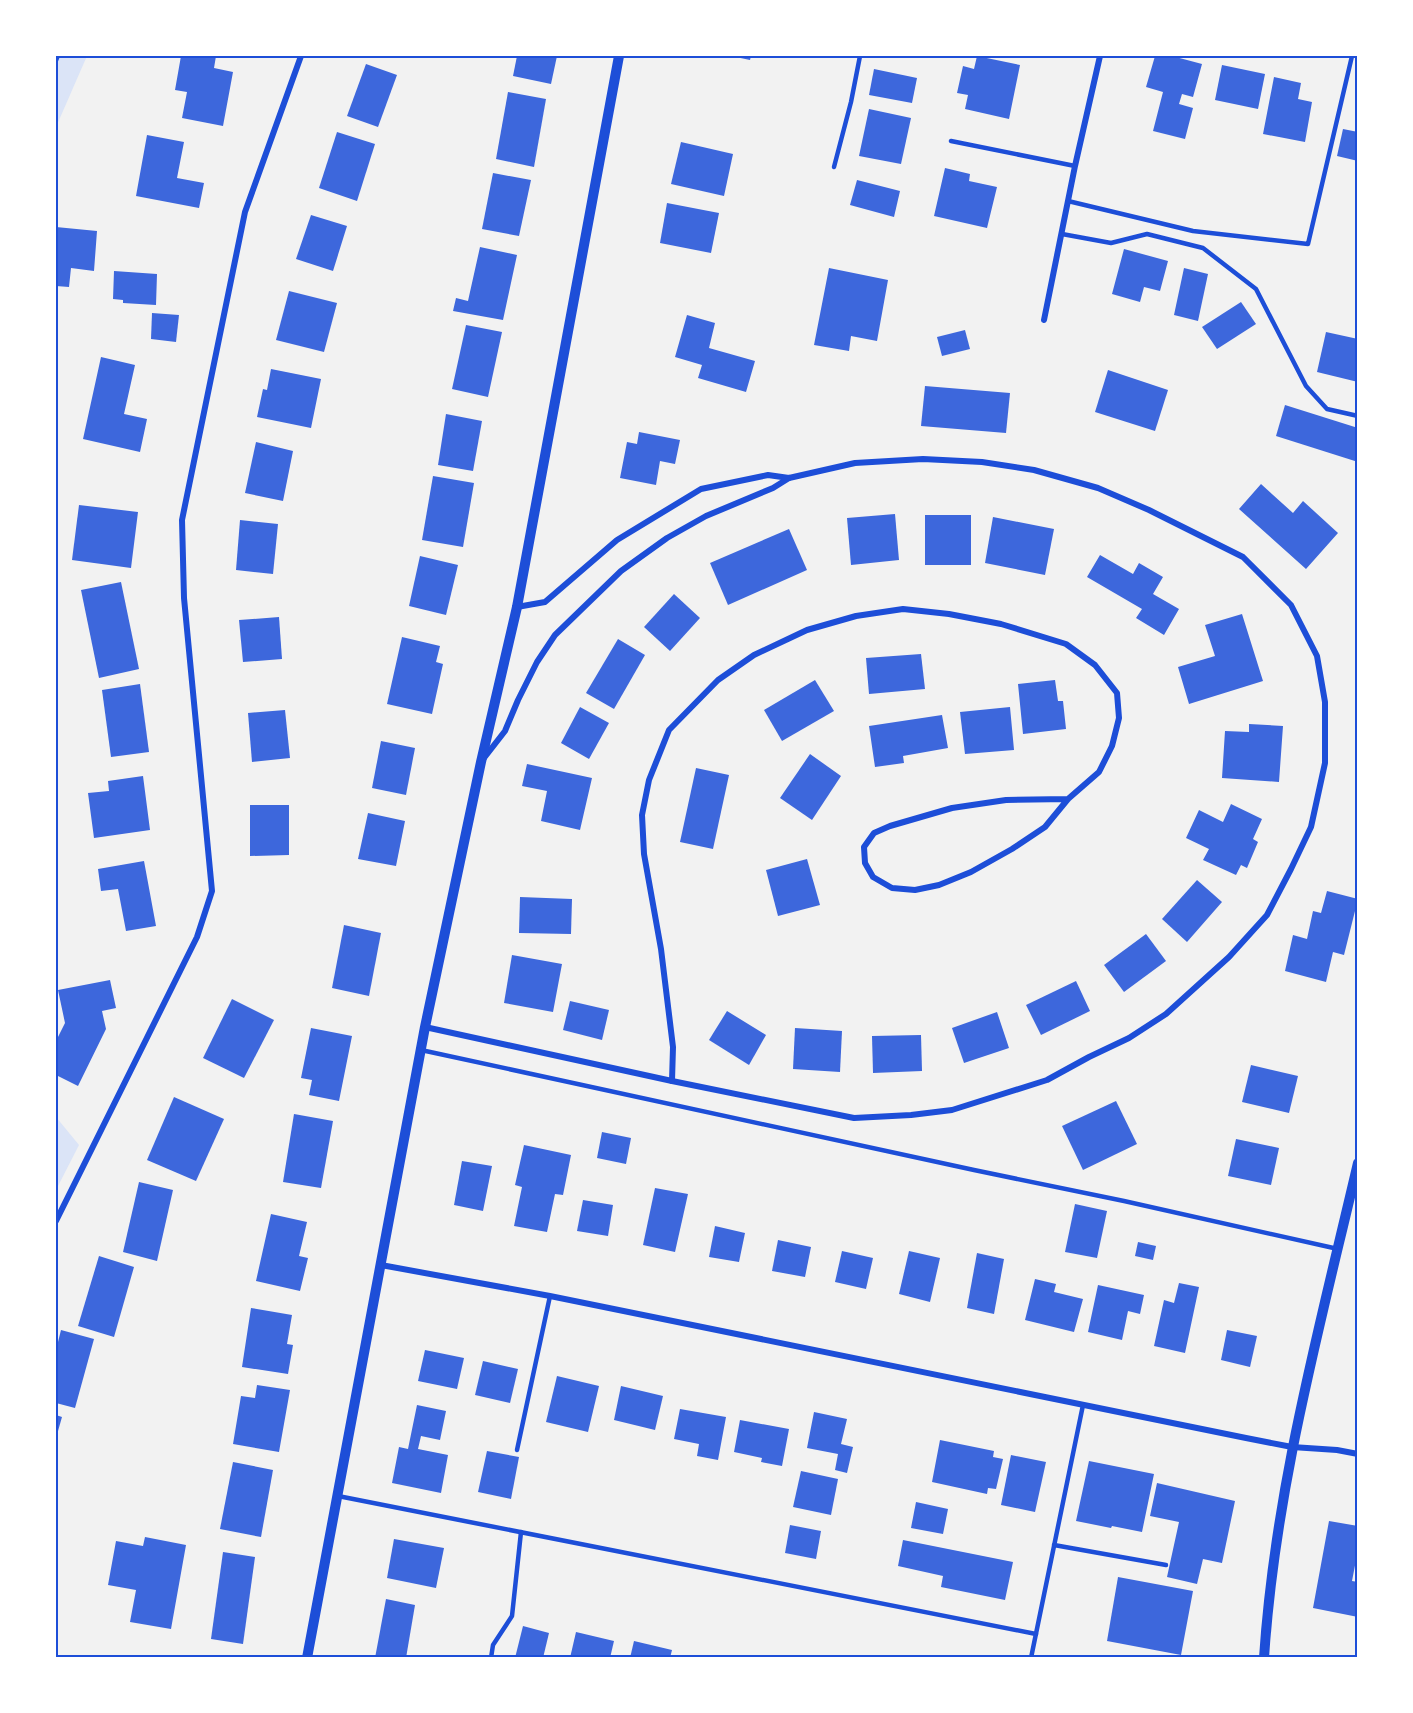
<svg xmlns="http://www.w3.org/2000/svg" width="1413" height="1713" font-family="Montserrat,sans-serif">
<style>
.green{fill:#dbe4f7}
.building{fill:#3d67dc}
.lines{fill:none;stroke-linecap:round;stroke-linejoin:round}
.path{stroke:#1d4ed8;stroke-width:4}
.service{stroke:#1d4ed8;stroke-width:4.5}
.minor{stroke:#1d4ed8;stroke-width:6}
.tertiary{stroke:#1d4ed8;stroke-width:10}
.neatline{fill:none;stroke:#1d4ed8;stroke-width:2}
</style>
<rect width="100%" height="100%" fill="#f2f2f2"/>
<g class="green">
<path d="M56,56H87L56,127Z"/>
<path d="M56,1117L79,1145L56,1190Z"/>
</g>
<g class="building">
<path d="M181,56H216L214,68L233,72L223,126L182,118L187,92L175,90Z"/>
<path d="M517,56H557L551,84L513,76Z"/>
<path d="M731,56H751L750,60Z"/>
<path d="M977,56L1020,65L1009,119L965,109L968,95L957,93L963,66L974,69Z"/>
<path d="M1155,56H1172L1202,64L1193,97L1182,94L1179,104L1193,108L1185,139L1153,131L1163,92L1146,87Z"/>
<path d="M366,64L397,75L378,127L347,116Z"/>
<path d="M1222,65L1265,74L1258,109L1215,100Z"/>
<path d="M874,69L917,78L912,103L869,95Z"/>
<path d="M1274,77L1301,83L1298,99L1312,102L1305,142L1263,134Z"/>
<path d="M508,92L546,99L534,167L496,159Z"/>
<path d="M869,109L911,118L901,164L859,156Z"/>
<path d="M1343,129L1358,132V161L1337,156Z"/>
<path d="M337,132L375,144L357,201L319,188Z"/>
<path d="M147,135L184,142L177,178L204,183L199,208L136,196Z"/>
<path d="M681,142L733,154L724,196L671,184Z"/>
<path d="M945,168L970,174L969,181L997,187L987,228L934,216Z"/>
<path d="M493,173L531,180L519,236L482,229Z"/>
<path d="M857,180L900,191L894,217L850,205Z"/>
<path d="M667,203L719,213L711,253L660,243Z"/>
<path d="M311,215L347,226L333,271L296,259Z"/>
<path d="M56,227L97,231L94,271L71,268L69,287L56,286Z"/>
<path d="M480,247L517,255L503,320L453,311L456,298L468,301Z"/>
<path d="M1124,249L1168,261L1160,291L1144,287L1140,302L1112,294Z"/>
<path d="M829,268L888,280L877,341L851,336L849,351L814,345Z"/>
<path d="M1184,268L1208,274L1198,321L1174,315Z"/>
<path d="M114,271L157,274L156,305L123,303V300L113,299Z"/>
<path d="M289,291L337,303L324,352L276,340Z"/>
<path d="M1241,302L1256,324L1217,349L1202,327Z"/>
<path d="M152,313L179,315L176,342L151,339Z"/>
<path d="M687,315L715,323L709,348L755,361L746,392L698,378L702,365L675,357Z"/>
<path d="M466,325L502,332L488,397L452,389Z"/>
<path d="M965,330L970,349L942,356L937,337Z"/>
<path d="M1326,332L1358,339V382L1317,372Z"/>
<path d="M101,357L135,365L124,414L147,419L140,452L83,439Z"/>
<path d="M271,369L321,379L311,428L257,417L263,389L267,390Z"/>
<path d="M1108,370L1168,390L1155,431L1095,412Z"/>
<path d="M925,386L1010,393L1006,433L921,426Z"/>
<path d="M1285,405L1358,428V462L1276,436Z"/>
<path d="M446,414L482,421L473,471L438,465Z"/>
<path d="M639,432L680,440L675,464L660,461L656,485L620,478L627,442L637,444Z"/>
<path d="M256,442L293,451L283,501L245,493Z"/>
<path d="M433,476L474,483L463,547L422,540Z"/>
<path d="M1261,484L1293,513L1303,501L1338,533L1306,569L1239,509Z"/>
<path d="M79,505L138,512L131,568L72,560Z"/>
<path d="M895,514L899,560L851,565L847,518Z"/>
<rect x="925" y="515" width="46" height="50"/>
<path d="M993,517L1054,529L1045,575L985,563Z"/>
<path d="M240,520L278,524L273,574L236,570Z"/>
<path d="M789,529L807,570L728,605L710,563Z"/>
<path d="M1100,555L1133,574L1139,563L1163,577L1153,594L1179,609L1164,635L1136,618L1142,609L1087,577Z"/>
<path d="M420,556L458,565L446,615L409,606Z"/>
<path d="M121,582L139,669L99,678L81,590Z"/>
<path d="M674,594L700,618L670,651L644,627Z"/>
<path d="M1242,614L1263,681L1189,704L1178,667L1215,656L1205,625Z"/>
<path d="M279,617L282,659L243,662L239,620Z"/>
<path d="M402,637L440,646L436,662L443,664L432,714L387,704Z"/>
<path d="M618,639L645,655L614,709L586,693Z"/>
<path d="M921,654L925,689L869,694L866,658Z"/>
<path d="M815,680L834,711L782,741L764,710Z"/>
<path d="M1055,680L1058,701H1063L1066,729L1023,734L1018,684Z"/>
<path d="M140,684L149,752L111,757L102,690Z"/>
<path d="M580,707L609,723L589,759L561,743Z"/>
<path d="M1010,707L1014,750L965,754L960,712Z"/>
<path d="M285,710L290,758L252,762L248,713Z"/>
<path d="M942,715L948,748L903,756L904,763L875,767L869,726Z"/>
<path d="M1249,724L1283,726L1279,782L1222,778L1225,731L1249,732Z"/>
<path d="M381,741L415,748L406,795L372,788Z"/>
<path d="M810,754L841,776L812,820L780,798Z"/>
<path d="M527,764L592,778L580,830L541,821L547,791L522,786Z"/>
<path d="M696,768L729,775L713,849L680,842Z"/>
<path d="M143,776L150,830L94,838L88,793L109,791L108,781Z"/>
<path d="M1231,804L1262,819L1253,839L1258,842L1247,868L1241,865L1236,875L1203,860L1209,849L1186,838L1199,810L1223,822Z"/>
<path d="M250,805H289V855L250,856Z"/>
<path d="M368,813L405,821L396,866L358,859Z"/>
<path d="M807,859L820,905L778,916L766,870Z"/>
<path d="M144,861L156,926L126,931L118,889L101,891L98,869Z"/>
<path d="M1197,880L1222,902L1187,942L1162,919Z"/>
<path d="M1327,891L1358,899L1344,955L1333,952L1326,982L1285,971L1293,935L1307,939L1313,911L1321,913Z"/>
<path d="M520,897L572,899L571,934L519,933Z"/>
<path d="M344,925L381,933L369,996L332,988Z"/>
<path d="M1146,934L1166,961L1124,992L1104,965Z"/>
<path d="M512,955L562,964L553,1012L504,1003Z"/>
<path d="M110,980L116,1008L102,1011L106,1029L78,1086L56,1075V1038L57,1039L65,1023L58,990Z"/>
<path d="M1076,981L1090,1011L1041,1035L1026,1005Z"/>
<path d="M232,999L274,1020L244,1078L203,1058Z"/>
<path d="M570,1001L609,1010L602,1040L563,1030Z"/>
<path d="M727,1011L766,1035L749,1065L709,1040Z"/>
<path d="M997,1012L1009,1048L964,1063L952,1028Z"/>
<path d="M311,1028L352,1036L339,1101L309,1095L312,1080L301,1078Z"/>
<path d="M795,1028L842,1031L840,1072L793,1069Z"/>
<path d="M921,1035L922,1071L873,1073L872,1036Z"/>
<path d="M1251,1065L1298,1076L1289,1113L1242,1102Z"/>
<path d="M174,1097L224,1119L196,1181L147,1160Z"/>
<path d="M1116,1101L1137,1144L1083,1170L1062,1126Z"/>
<path d="M294,1114L333,1121L321,1188L283,1182Z"/>
<path d="M602,1132L631,1138L626,1164L597,1158Z"/>
<path d="M1236,1139L1279,1148L1271,1185L1228,1176Z"/>
<path d="M524,1145L571,1155L563,1195L555,1194L547,1232L514,1226L522,1187L515,1185Z"/>
<path d="M462,1161L492,1166L483,1211L454,1205Z"/>
<path d="M139,1182L173,1190L157,1261L123,1252Z"/>
<path d="M655,1188L688,1194L675,1252L643,1245Z"/>
<path d="M583,1200L613,1205L608,1236L577,1231Z"/>
<path d="M1075,1204L1107,1211L1097,1258L1065,1252Z"/>
<path d="M271,1214L307,1222L299,1256L308,1258L300,1291L256,1281Z"/>
<path d="M715,1226L745,1233L739,1262L709,1257Z"/>
<path d="M778,1240L811,1247L805,1277L772,1271Z"/>
<path d="M1138,1242L1156,1246L1153,1260L1135,1256Z"/>
<path d="M842,1251L873,1258L866,1289L835,1282Z"/>
<path d="M909,1251L940,1258L930,1302L899,1294Z"/>
<path d="M977,1253L1004,1259L994,1314L967,1308Z"/>
<path d="M99,1256L134,1267L114,1337L78,1326Z"/>
<path d="M1035,1279L1056,1284L1054,1292L1083,1299L1074,1332L1025,1320Z"/>
<path d="M1179,1283L1199,1287L1185,1353L1154,1346L1164,1300L1174,1303Z"/>
<path d="M1098,1285L1144,1295L1140,1314L1128,1311L1122,1340L1088,1332Z"/>
<path d="M251,1308L292,1315L287,1344L293,1345L288,1374L242,1367Z"/>
<path d="M61,1330L94,1339L75,1408L56,1403V1350Z"/>
<path d="M1227,1330L1257,1336L1250,1367L1221,1360Z"/>
<path d="M425,1350L464,1358L457,1389L418,1381Z"/>
<path d="M483,1361L518,1369L510,1403L475,1395Z"/>
<path d="M557,1376L599,1386L588,1432L546,1422Z"/>
<path d="M257,1385L290,1390L279,1452L233,1444L241,1396L255,1398Z"/>
<path d="M621,1386L663,1396L655,1430L614,1420Z"/>
<path d="M417,1405L446,1411L440,1440L421,1436L418,1449L448,1455L441,1493L392,1483L399,1447L408,1449Z"/>
<path d="M680,1409L726,1417L718,1460L697,1456L699,1444L674,1439Z"/>
<path d="M814,1412L847,1419L841,1444L853,1447L847,1473L835,1470L838,1454L807,1448Z"/>
<path d="M56,1415L62,1417L56,1438Z"/>
<path d="M740,1420L789,1429L782,1466L761,1462L762,1458L734,1452Z"/>
<path d="M940,1440L994,1451L993,1457L1003,1459L996,1489L988,1488L987,1494L932,1482Z"/>
<path d="M487,1451L519,1457L511,1499L478,1492Z"/>
<path d="M1011,1455L1046,1462L1035,1512L1001,1505Z"/>
<path d="M1089,1461L1154,1474L1142,1532L1112,1526L1111,1528L1076,1521Z"/>
<path d="M233,1462L273,1470L261,1537L220,1529Z"/>
<path d="M801,1471L838,1479L831,1515L793,1507Z"/>
<path d="M1157,1483L1235,1501L1222,1563L1203,1559L1197,1584L1167,1577L1179,1522L1150,1516Z"/>
<path d="M916,1502L948,1509L943,1534L911,1528Z"/>
<path d="M1329,1521L1358,1526V1550L1352,1581L1358,1582V1617L1313,1608Z"/>
<path d="M790,1525L821,1531L816,1559L785,1553Z"/>
<path d="M145,1537L186,1545L171,1629L130,1622L136,1590L108,1585L116,1541L143,1546Z"/>
<path d="M394,1539L444,1548L436,1588L387,1578Z"/>
<path d="M903,1540L1013,1562L1005,1600L941,1587L943,1576L898,1566Z"/>
<path d="M223,1552L255,1557L243,1644L211,1639Z"/>
<path d="M1118,1577L1193,1591L1181,1655L1107,1641Z"/>
<path d="M386,1599L415,1605L406,1658H375Z"/>
<path d="M523,1626L549,1633L543,1658H515Z"/>
<path d="M576,1632L614,1641L610,1658H570Z"/>
<path d="M634,1641L672,1650L670,1658H630Z"/>
</g>
<g class="lines">
<path class="path" d="M56,61L58,56"/>
<g class="service">
<path d="M951,141L1075,166"/>
<path d="M834,167L851,102L860,56"/>
<path d="M1068,201L1193,231L1308,244L1352,56"/>
<path d="M1062,234L1111,243L1147,234L1203,248L1256,289L1306,386L1327,409L1358,416"/>
<path d="M421,1050L974,1170L1124,1201L1338,1249"/>
<path d="M517,1450L550,1296"/>
<path d="M338,1496L1036,1634"/>
<path d="M1054,1545L1166,1565"/>
<path d="M491,1658L493,1645L512,1616L521,1532"/>
<path d="M1031,1658L1083,1405"/>
</g>
<g class="minor">
<path d="M1044,320L1075,166L1100,56"/>
<path d="M484,758L505,731L518,700L537,662L555,635L621,571L667,538L706,516L773,488L789,478"/>
<path d="M425,1027L672,1081L854,1118L911,1115L952,1110L1047,1080L1089,1057L1129,1038L1166,1014L1229,957L1267,915L1291,869L1311,827L1325,763V702L1317,656L1291,605L1243,557L1149,510L1098,488L1034,470L982,462L923,459L855,463L789,478L768,475L701,489L617,540L545,602L517,607"/>
<path d="M672,1081L673,1047L661,949L644,854L642,815L649,780L669,730L718,680L754,655L807,630L856,616L903,609L949,614L1001,624L1066,644L1095,665L1117,693L1119,718L1112,746L1099,772L1068,799L1045,827L1012,849L971,872L939,885L915,890L892,888L873,877L865,863L864,847L874,833L890,826L952,808L1006,800L1068,799"/>
<path d="M56,1221L197,937L212,891L184,598L182,520L245,212L301,56"/>
<path d="M381,1265L550,1296L1246,1438L1292,1447L1337,1450L1358,1454"/>
</g>
<g class="tertiary">
<path d="M307,1658L425,1027L481,762L517,607L619,56"/>
<path d="M1264,1658C1275,1489 1320,1326 1358,1163"/>
</g>
</g>
<rect width="1413" height="1713" fill="none" stroke="#ffffff" stroke-width="114"/>
<rect x="57" y="57" width="1299" height="1599" class="neatline"/>
</svg>
